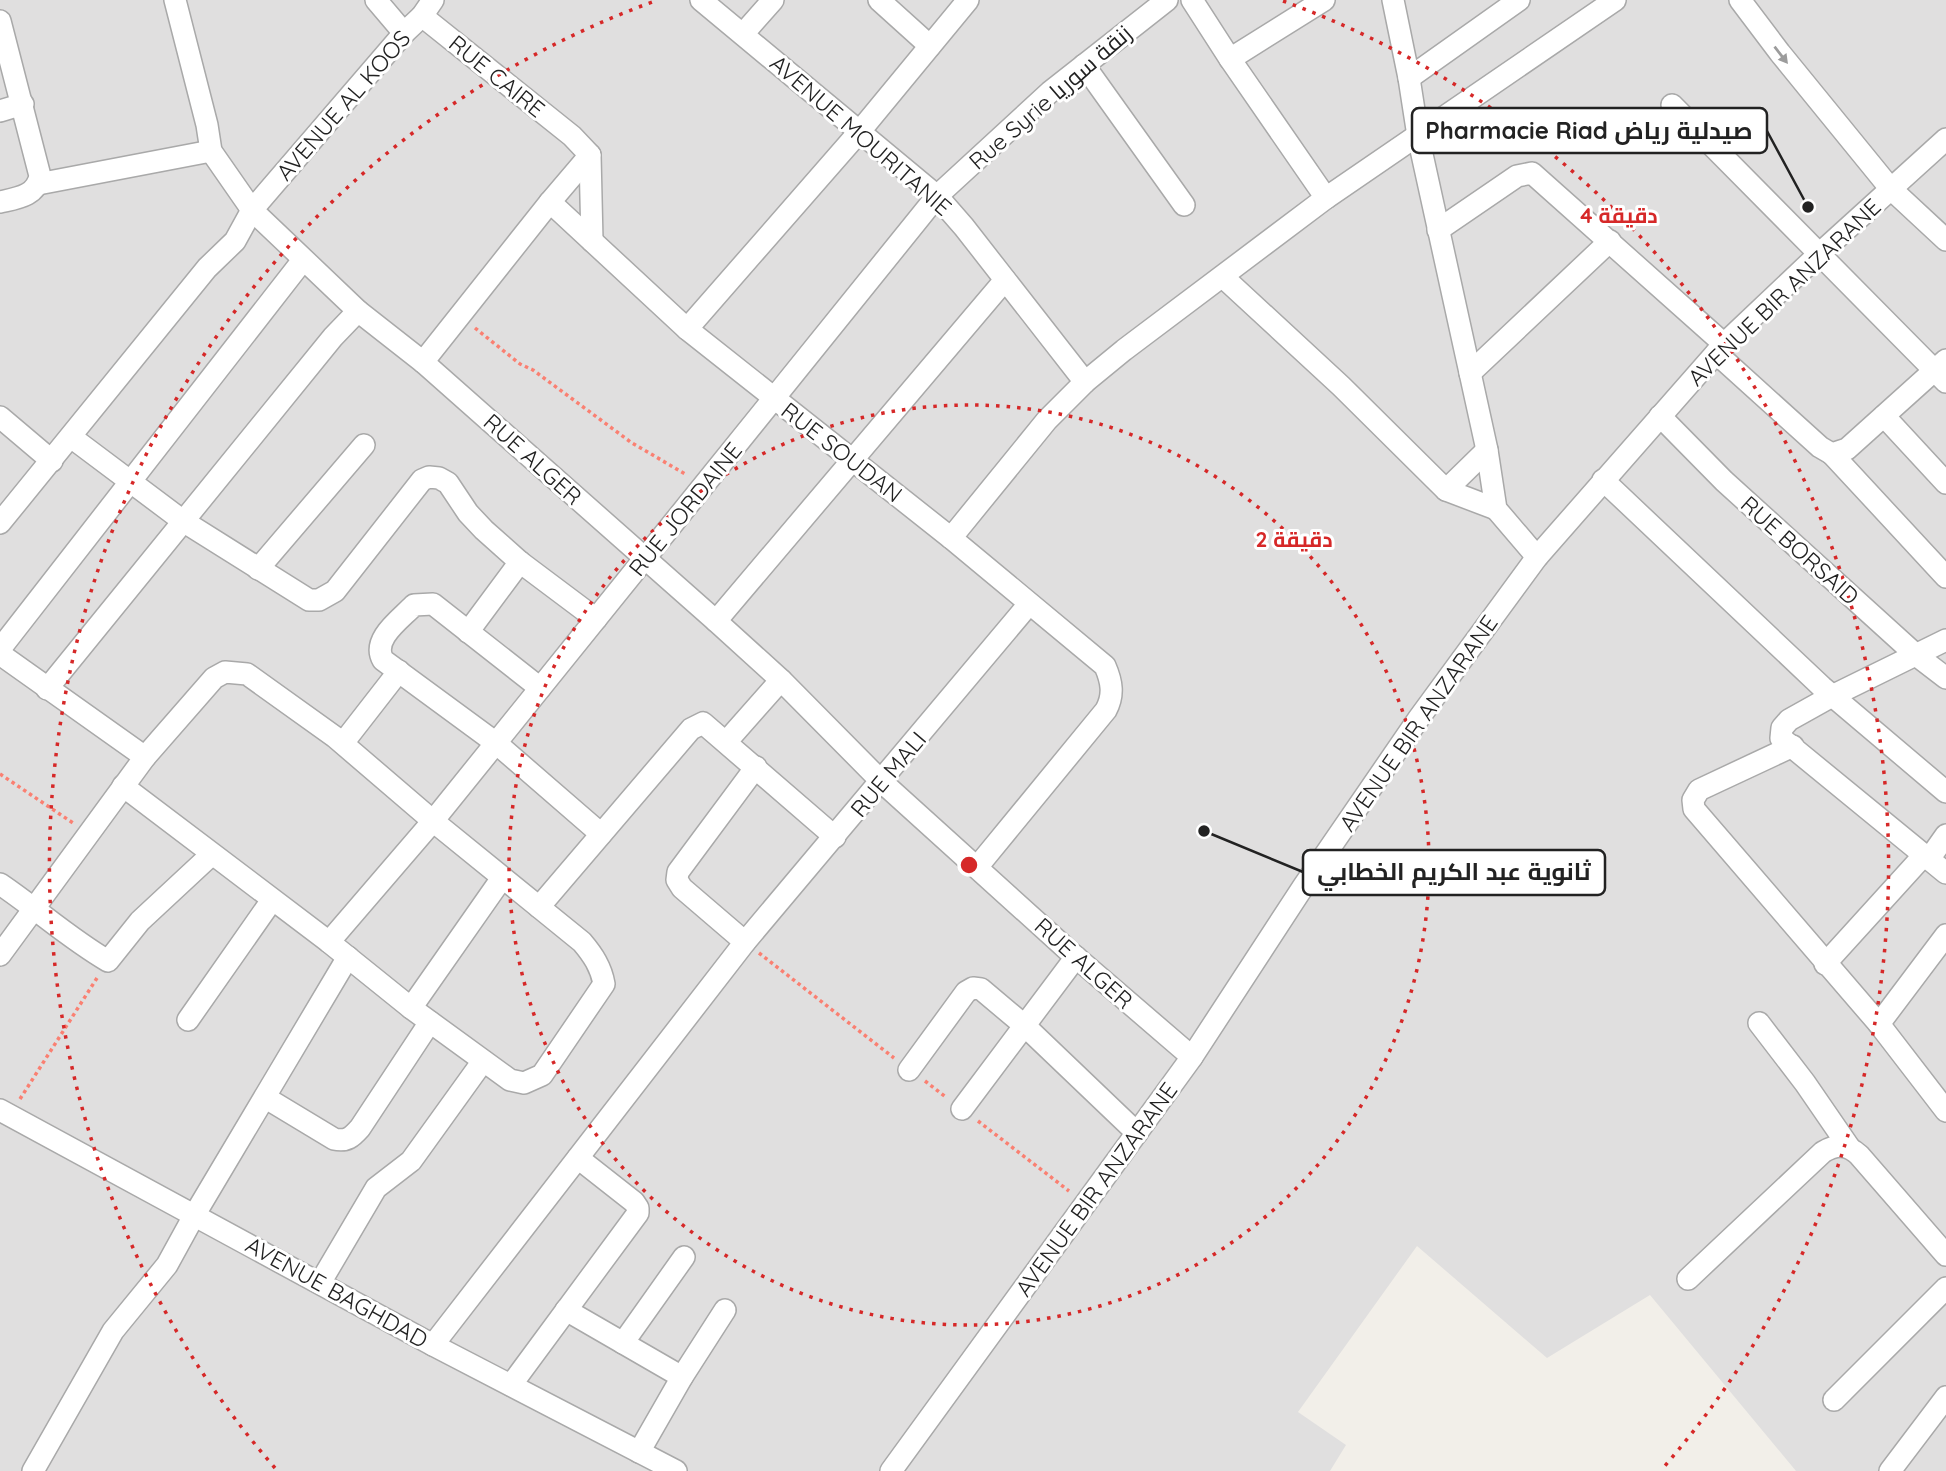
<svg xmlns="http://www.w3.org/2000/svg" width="1946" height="1471" font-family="Quicksand,Cairo,sans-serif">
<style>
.residential{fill:#e0dfdf}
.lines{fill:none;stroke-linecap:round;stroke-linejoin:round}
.street-casing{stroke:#a9a9a9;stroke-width:24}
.path{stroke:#fa8072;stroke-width:3.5;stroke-dasharray:3.5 3.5;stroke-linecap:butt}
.street{stroke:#fff;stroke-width:21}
.oneway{fill:#9c9c9c}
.ring{fill:none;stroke:#d62828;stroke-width:3.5;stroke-dasharray:3.5 7}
.labels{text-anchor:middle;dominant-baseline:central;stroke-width:6;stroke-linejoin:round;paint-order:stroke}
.street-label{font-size:23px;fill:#222;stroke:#fff}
.centre{fill:#d62828;stroke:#fff;stroke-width:3.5}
.ring-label{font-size:21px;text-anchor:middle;font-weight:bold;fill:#d62828;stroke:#fff;stroke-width:6;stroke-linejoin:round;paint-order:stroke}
.leader{fill:none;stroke:#222;stroke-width:2.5}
.callout-dot{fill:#222;stroke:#fff;stroke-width:2.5}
.callout{fill:#fff;stroke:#222;stroke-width:2.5}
.callout-label{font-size:24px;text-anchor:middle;font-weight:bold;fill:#222}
</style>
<rect width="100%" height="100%" fill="#f2efe9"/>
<path class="residential" d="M0,0H1946V1471H1796L1650,1295L1547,1358L1417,1246L1298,1412L1346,1445L1330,1471H0Z"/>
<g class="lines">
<g class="street-casing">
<g id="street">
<path d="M175,0L207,125L211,151L252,210L358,311L423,362L716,621L781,680L882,782L1070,952L1192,1057"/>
<path d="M376,0L404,33"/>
<path d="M701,0L937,196L964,227L1085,382"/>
<path d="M879,0L930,46"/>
<path d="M1192,0L1230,59L1326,198"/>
<path d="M1393,0L1409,78L1418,136L1487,450L1496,509L1537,557"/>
<path d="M1740,0L1780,53L1890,188L1946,240"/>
<path d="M422,16L572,136L590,155L550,202L423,362"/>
<path d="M0,21L40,176C36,196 18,198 0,202"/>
<path d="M743,34L773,0"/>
<path d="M1230,59L1324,0"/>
<path d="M1084,65L1184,205"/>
<path d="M1409,78L1519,0"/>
<path d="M1672,105L1946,382"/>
<path d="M0,111L23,104"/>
<path d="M590,155L592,241"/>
<path d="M38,184L211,151"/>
<path d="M550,202L687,329L951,538L1105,666C1112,682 1114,695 1106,710L978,866"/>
<path d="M1438,230L1517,176L1532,173L1724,344"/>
<path d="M1223,277L1341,386L1446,490L1496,509"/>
<path d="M687,329L860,131L968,0"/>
<path d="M1716,353L1820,447L1832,454L1847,449L1946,360"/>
<path d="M1470,373L1610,241"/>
<path d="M1660,416L1724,481L1916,655L1946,678"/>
<path d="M1884,416L1946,483"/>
<path d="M0,417L52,461"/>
<path d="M71,437L183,521L309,600H319L335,591L422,480L429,477L439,478L448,483L468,513L484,530L520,562L596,619"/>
<path d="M1832,454L1946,577"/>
<path d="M1603,480L1822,687L1946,792"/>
<path d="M1446,490L1487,450"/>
<path d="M0,523L207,268L235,241L252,210L404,33L422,16L433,0"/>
<path d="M951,538L1047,420L1085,382L1124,350L1326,198L1615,0"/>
<path d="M258,569L364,445"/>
<path d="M716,621L1005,280"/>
<path d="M468,632L520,562"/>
<path d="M1946,640L1832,696L1789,720L1782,728L1781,738L1946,873"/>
<path d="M0,649L303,260"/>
<path d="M0,654L145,757L214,678L225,672L247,674L335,737L433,821L582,942C593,955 601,967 604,984L542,1075L524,1083L510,1080L411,1008L329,942L123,786"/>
<path d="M540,688L433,604L414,605C401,619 371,639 383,660L496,743L601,834"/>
<path d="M47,689L333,337L358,311"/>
<path d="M727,741L781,680"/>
<path d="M343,743L399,671"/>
<path d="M1793,746L1699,790L1693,800L1694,809L1879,1024L1946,1111"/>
<path d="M1929,859L1946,835"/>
<path d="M0,884C37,909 70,939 108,961L140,921L211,855"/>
<path d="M539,907L691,729L703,723L835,837"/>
<path d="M329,942L433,821L937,196L1050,92L1167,0"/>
<path d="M745,942L682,888L677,880L678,872L756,767"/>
<path d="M0,955L145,757"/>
<path d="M1825,964L1924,855"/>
<path d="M411,1008L502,878"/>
<path d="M188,1020L272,900"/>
<path d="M1759,1023L1805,1083L1849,1147"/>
<path d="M1879,1024L1946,935"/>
<path d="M909,1070L966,992L973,988L981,989L1025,1026L1137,1133"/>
<path d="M266,1098L334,1139C347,1142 352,1137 360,1128L430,1022"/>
<path d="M962,1109L1076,957"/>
<path d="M0,1110L433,1345L676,1471"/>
<path d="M1688,1279L1823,1152C1837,1144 1847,1144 1859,1155L1946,1255"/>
<path d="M320,1283L376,1188L411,1161L483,1061"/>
<path d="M566,1310L682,1377"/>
<path d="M623,1343L684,1257"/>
<path d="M433,1345L745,942L1029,604"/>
<path d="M511,1385L638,1213V1208L634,1202L578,1158"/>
<path d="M1834,1400L1946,1288"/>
<path d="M639,1452L682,1377L725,1310"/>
<path d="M33,1471L113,1331L167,1265L195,1214L348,957"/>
<path d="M891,1471L1192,1057L1303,887L1419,718L1537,557L1724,344L1818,255L1946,139"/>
<path d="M1890,1471L1946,1397"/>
</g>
</g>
<g class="path">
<path d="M475,328L520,364L533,370L632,443L687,475"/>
<path d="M0,774L73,823"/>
<path d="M759,953L894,1058"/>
<path d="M925,1081L947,1098"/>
<path d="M20,1099L97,978"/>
<path d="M978,1121L1069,1191"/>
</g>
<use href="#street" class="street"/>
</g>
<defs><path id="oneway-solid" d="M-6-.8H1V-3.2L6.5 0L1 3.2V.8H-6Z" transform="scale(1.75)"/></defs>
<use class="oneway" href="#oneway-solid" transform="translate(1781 55) rotate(52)"/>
<g class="ring">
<circle cx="969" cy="865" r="460"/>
<path d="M275 1468A919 919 0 0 1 655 1M1283 1A919 919 0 0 1 1663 1468"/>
</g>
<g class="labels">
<g class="street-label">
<text transform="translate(497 76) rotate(39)">RUE CAIRE</text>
<text transform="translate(1050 97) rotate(-41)">Rue Syrie زنقة سوريا</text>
<text transform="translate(343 105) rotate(-49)">AVENUE AL KOOS</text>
<text transform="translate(861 135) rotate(41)">AVENUE MOURITANIE</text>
<text transform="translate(1784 292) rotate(-44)">AVENUE BIR ANZARANE</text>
<text transform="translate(842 452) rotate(38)">RUE SOUDAN</text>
<text transform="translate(533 459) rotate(42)">RUE ALGER</text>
<text transform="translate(685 509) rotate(-51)">RUE JORDAINE</text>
<text transform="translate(1800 550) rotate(42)">RUE BORSAID</text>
<text transform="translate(1418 723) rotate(-55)">AVENUE BIR ANZARANE</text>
<text transform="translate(888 774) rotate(-50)">RUE MALI</text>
<text transform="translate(1084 963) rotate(42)">RUE ALGER</text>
<text transform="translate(1096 1189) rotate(-54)">AVENUE BIR ANZARANE</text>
<text transform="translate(337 1292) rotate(29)">AVENUE BAGHDAD</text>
</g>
</g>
<circle cx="969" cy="865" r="10" class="centre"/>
<g class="ring-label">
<text x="1619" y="223">4 دقيقة</text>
<text x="1294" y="547">2 دقيقة</text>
</g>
<path class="leader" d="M1808 207L1767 131M1204 831L1303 872"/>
<g class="callout-dot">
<circle cx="1808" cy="207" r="7"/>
<circle cx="1204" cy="831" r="7"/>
</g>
<g class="callout">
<rect x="1412" y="108" width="355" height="45" rx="7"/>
<rect x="1303" y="850" width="302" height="45" rx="7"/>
</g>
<g class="callout-label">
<text x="1589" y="139">Pharmacie Riad صيدلية رياض</text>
<text x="1454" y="880">ثانوية عبد الكريم الخطابي</text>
</g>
</svg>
